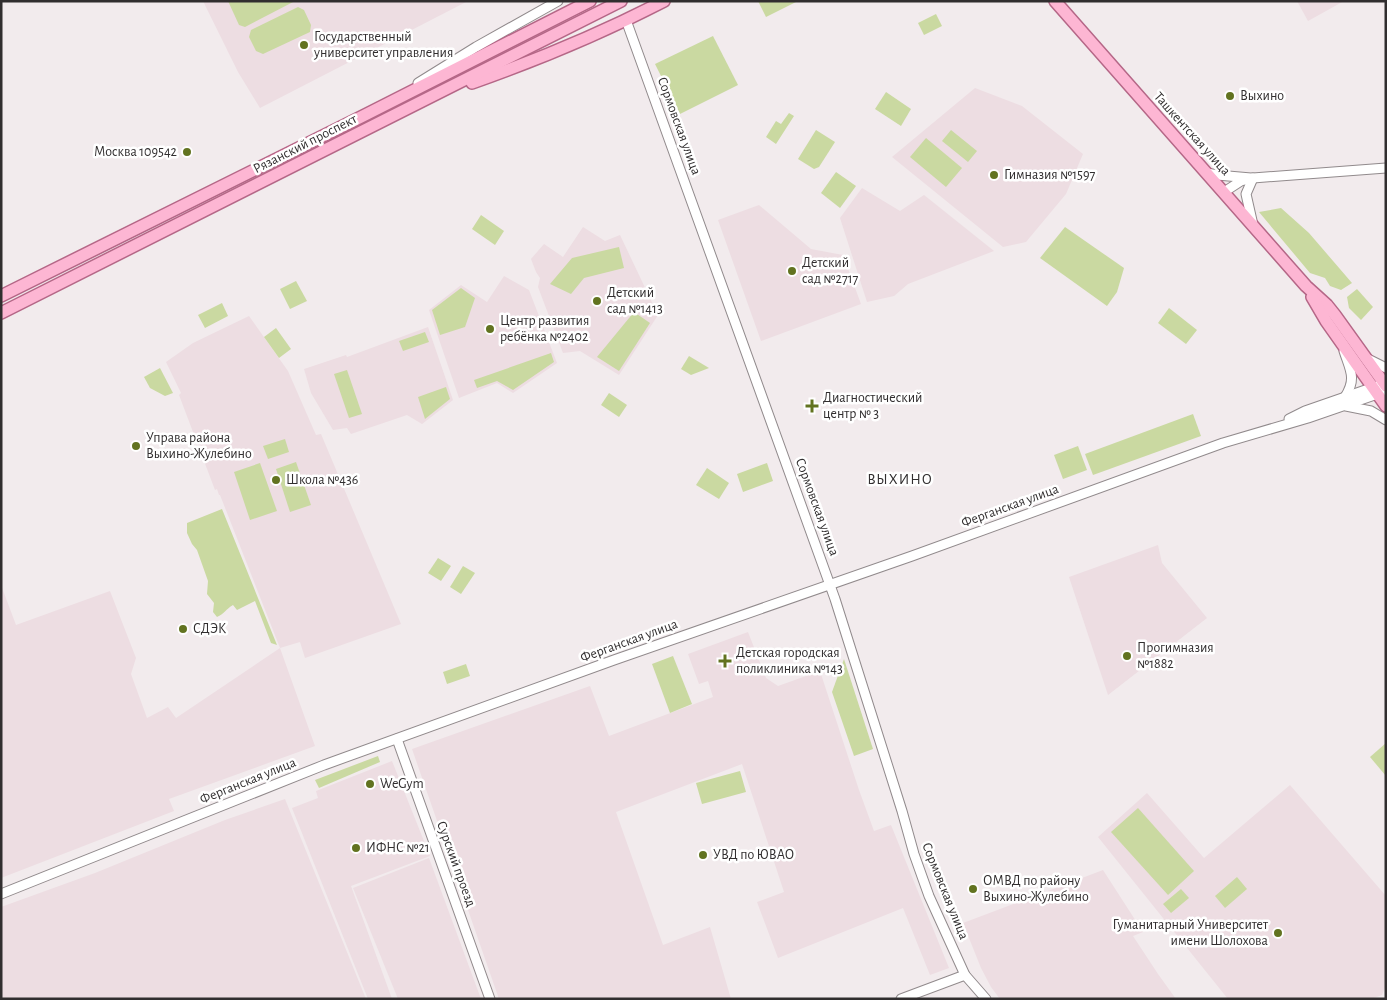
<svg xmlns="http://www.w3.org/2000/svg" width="1387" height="1000" font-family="'Alegreya Sans',sans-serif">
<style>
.built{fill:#eddde2}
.green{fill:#cad9a1}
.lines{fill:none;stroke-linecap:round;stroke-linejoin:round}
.minor-casing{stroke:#918a8c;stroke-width:11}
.major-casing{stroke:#b56787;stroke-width:14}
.minor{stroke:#fff;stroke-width:9}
.major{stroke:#fdb6d3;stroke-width:11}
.poi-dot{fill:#627320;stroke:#fff;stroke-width:2}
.labels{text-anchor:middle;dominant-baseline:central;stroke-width:5;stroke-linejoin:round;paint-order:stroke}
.poi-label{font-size:14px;fill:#312e2f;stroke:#fff;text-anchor:start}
.street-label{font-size:14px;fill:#312e2f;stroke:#fff}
.neighbourhood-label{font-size:15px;letter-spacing:1px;fill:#312e2f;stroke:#fff}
</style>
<rect width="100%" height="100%" fill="#f2ebed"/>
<g class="built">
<path d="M203,1H468L260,108L238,72Z"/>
<path d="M1297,1H1344L1308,21Z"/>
<path d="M975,88L1022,106L1083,154L1066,194L1026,242L1003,247L892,157Z"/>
<path d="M862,188L900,211L924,195L994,251L908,284L894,296L867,302L840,218Z"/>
<path d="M759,205L811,249L843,255L861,304L761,341L718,220Z"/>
<path d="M583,227L605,241L620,235L658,315L619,375L580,351L563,353L538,287L540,278L536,272L531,259L544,244L563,257Z"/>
<path d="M504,276L529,290L557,363L513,393L497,383L459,398L429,310L461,285L487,302Z"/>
<path d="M249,316L288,371L316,435L321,434L401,624L305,658L300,642L280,648L315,746L169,799L174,811L1,878V585L16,625L110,591L136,658L131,674L147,718L168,707L176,718L280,648L220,495H219L217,489L215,490L179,395L181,393L166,362L193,343Z"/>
<path d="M428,327L453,400L422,424L407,415L351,434L347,428L333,430L311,393L304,369L346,355L347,357Z"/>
<path d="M1158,545L1162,563L1207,618L1108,695L1069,577Z"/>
<path d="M748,632L766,678L778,686L820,671L859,790L874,831L891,825L949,968L930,975L903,908L778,958L757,902L784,892L742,764L616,812L663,945L710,927L731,999H499L412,749L590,686L609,736L713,697L708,681L699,684L688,654Z"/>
<path d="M392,761L430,856L351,886L392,999H368L292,808L318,798L316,791Z"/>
<path d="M1290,785L1386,896V985L1382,995L1371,999H1228L1098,837L1147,793L1204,858Z"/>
<path d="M285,799L366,999H1V907L95,873L225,820Z"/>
<path d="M429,858L481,999H398L353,888Z"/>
<path d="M1103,870L1143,932L1133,936L1158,974L1176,999H1000L991,987L981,968L963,923Z"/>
</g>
<g class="green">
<path d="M228,1H295L245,27L239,25Z"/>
<path d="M758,1H798L766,17Z"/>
<path d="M298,7L304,10L311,25L310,32L263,54L256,51L249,37L251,30Z"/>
<path d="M936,14L942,26L924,35L918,23Z"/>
<path d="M713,36L738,85L680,114L655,64Z"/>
<path d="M886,92L911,109L901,126L875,109Z"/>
<path d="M789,113L794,116L776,144L766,137L776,121L781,124Z"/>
<path d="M816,130L835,142L819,167L814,169L798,159Z"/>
<path d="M951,130L977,151L968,162L942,141Z"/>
<path d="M926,138L962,168L946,187L910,157Z"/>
<path d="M836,172L856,186L840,208L821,193Z"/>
<path d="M1281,208L1309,233L1352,283L1341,290L1330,286L1325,278L1310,273L1259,212Z"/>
<path d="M481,215L504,231L495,245L472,229Z"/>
<path d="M1065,227L1124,268L1117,292L1107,306L1040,258Z"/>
<path d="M619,247L624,268L584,278L571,294L550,284L572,258Z"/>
<path d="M296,281L307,301L290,309L280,289Z"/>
<path d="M461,288L475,298L465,327L440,335L432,310Z"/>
<path d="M1357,289L1373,307L1361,320L1349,308L1347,297Z"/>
<path d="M222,303L228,316L205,328L198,315Z"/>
<path d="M1169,308L1197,330L1186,344L1158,323Z"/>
<path d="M634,312L650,323L619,371L597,357Z"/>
<path d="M276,328L291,349L279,358L264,337Z"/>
<path d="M425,332L429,342L403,351L399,341Z"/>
<path d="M551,353L554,362L513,390L497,381L477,388L474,380Z"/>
<path d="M689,356L709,368L691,375L681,369Z"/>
<path d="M160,368L173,393L165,396L150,388L144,377Z"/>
<path d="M347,370L362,414L349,418L334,374Z"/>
<path d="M446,387L450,399L425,419L418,397Z"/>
<path d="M609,393L627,405L619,417L601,405Z"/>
<path d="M1193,414L1201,436L1093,475L1085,454Z"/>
<path d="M285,439L289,452L268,459L263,446Z"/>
<path d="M1078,446L1087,470L1063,479L1054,455Z"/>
<path d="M296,462L311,505L290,512L276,469Z"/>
<path d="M260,463L277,511L250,520L234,472Z"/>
<path d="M767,463L773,481L743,492L737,474Z"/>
<path d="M707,468L729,483L719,499L696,485Z"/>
<path d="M222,509L277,645L271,643L255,601L237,610L233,605C226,609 224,614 217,617L213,612L214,603L207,594L208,581L197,550L192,544L187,533V523Z"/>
<path d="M438,558L451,566L441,581L428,573Z"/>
<path d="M463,566L475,573L461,594L450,587Z"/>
<path d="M673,656L692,704L670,713L652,664Z"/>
<path d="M844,659L873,749L854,756L832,692Z"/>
<path d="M466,664L470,676L447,684L443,672Z"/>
<path d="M1386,743V776L1370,757Z"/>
<path d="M378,756L380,762L319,788L315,780Z"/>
<path d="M740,771L746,792L702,804L696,783Z"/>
<path d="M1138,808L1194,871L1168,895L1111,832Z"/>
<path d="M1237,877L1247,889L1225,908L1215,896Z"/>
<path d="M1181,889L1189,898L1171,913L1163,904Z"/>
</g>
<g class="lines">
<g class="minor-casing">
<g id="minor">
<path d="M626,20L835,599L902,811L914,854L929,896L965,975L986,999"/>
<path d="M418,83L476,47L558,1"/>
<path d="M1207,173L1217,175L1251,178"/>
<path d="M1253,178L1246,194L1253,225"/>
<path d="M1224,192L1241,181L1253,178L1386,168"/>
<path d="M1344,351C1350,370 1357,378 1345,397"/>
<path d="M1368,359L1386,368"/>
<path d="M1346,406L1371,411L1386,420"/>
<path d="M1289,419L1305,411L1377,386"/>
<path d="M397,739L490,999"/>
<path d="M1,894L324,765L614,660L912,556L1223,443L1308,418L1386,391"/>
<path d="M901,999L965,975"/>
</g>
</g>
<g class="major-casing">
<g id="major">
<path d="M1055,1L1306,286L1327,305L1335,315L1386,386"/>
<path d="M472,83C537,60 602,33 664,1"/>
<path d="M1,296L363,116L590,1"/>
<path d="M1312,297L1326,321L1386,406"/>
<path d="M1,313L621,1"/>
</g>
</g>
<use href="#minor" class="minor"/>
<use href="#major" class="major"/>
</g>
<g class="poi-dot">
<circle cx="304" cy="45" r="5"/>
<circle cx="1230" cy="96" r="5"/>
<circle cx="187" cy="152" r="5"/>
<circle cx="994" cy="175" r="5"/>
<circle cx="792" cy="271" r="5"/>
<circle cx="597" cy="301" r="5"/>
<circle cx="490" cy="329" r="5"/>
<path d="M809.5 398.5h5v5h5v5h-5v5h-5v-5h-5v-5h5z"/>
<circle cx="136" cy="446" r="5"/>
<circle cx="276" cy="480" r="5"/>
<circle cx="183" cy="629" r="5"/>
<circle cx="1127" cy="656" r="5"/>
<path d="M722.5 653.5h5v5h5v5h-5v5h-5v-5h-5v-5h5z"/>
<circle cx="370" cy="784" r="5"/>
<circle cx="356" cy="848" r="5"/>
<circle cx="703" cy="855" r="5"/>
<circle cx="973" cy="889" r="5"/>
<circle cx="1278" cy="933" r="5"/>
</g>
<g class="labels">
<g class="poi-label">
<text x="314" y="37">Государственный<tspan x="314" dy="16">университет управления</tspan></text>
<text x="1240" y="96">Выхино</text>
<text x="177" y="152" text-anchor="end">Москва 109542</text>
<text x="1004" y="175">Гимназия №1597</text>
<text x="802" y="263">Детский<tspan x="802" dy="16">сад №2717</tspan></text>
<text x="607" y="293">Детский<tspan x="607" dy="16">сад №1413</tspan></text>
<text x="500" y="321">Центр развития<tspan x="500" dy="16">ребёнка №2402</tspan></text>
<text x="823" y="398">Диагностический<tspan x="823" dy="16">центр № 3</tspan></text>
<text x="146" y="438">Управа района<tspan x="146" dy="16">Выхино-Жулебино</tspan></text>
<text x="286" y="480">Школа №436</text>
<text x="193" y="629">СДЭК</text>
<text x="1137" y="648">Прогимназия<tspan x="1137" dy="16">№1882</tspan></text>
<text x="736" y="653">Детская городская<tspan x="736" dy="16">поликлиника №143</tspan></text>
<text x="380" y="784">WeGym</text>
<text x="366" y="848">ИФНС №21</text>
<text x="713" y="855">УВД по ЮВАО</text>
<text x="983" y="881">ОМВД по району<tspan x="983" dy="16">Выхино-Жулебино</tspan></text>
<text x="1268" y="925" text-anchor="end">Гуманитарный Университет<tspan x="1268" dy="16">имени Шолохова</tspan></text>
</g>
<g class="street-label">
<text transform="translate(679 126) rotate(70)">Сормовская улица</text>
<text transform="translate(1192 134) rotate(48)">Ташкентская улица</text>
<text transform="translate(305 144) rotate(-27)">Рязанский проспект</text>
<text transform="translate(1010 506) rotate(-20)">Ферганская улица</text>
<text transform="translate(817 507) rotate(70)">Сормовская улица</text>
<text transform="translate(629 641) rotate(-20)">Ферганская улица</text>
<text transform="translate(248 781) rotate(-22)">Ферганская улица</text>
<text transform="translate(456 864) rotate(70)">Сурский проезд</text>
<text transform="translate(945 891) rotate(68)">Сормовская улица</text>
</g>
<g class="neighbourhood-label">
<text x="900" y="479">ВЫХИНО</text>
</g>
</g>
<rect width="1387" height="1000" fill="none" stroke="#312e2f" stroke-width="5"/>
</svg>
